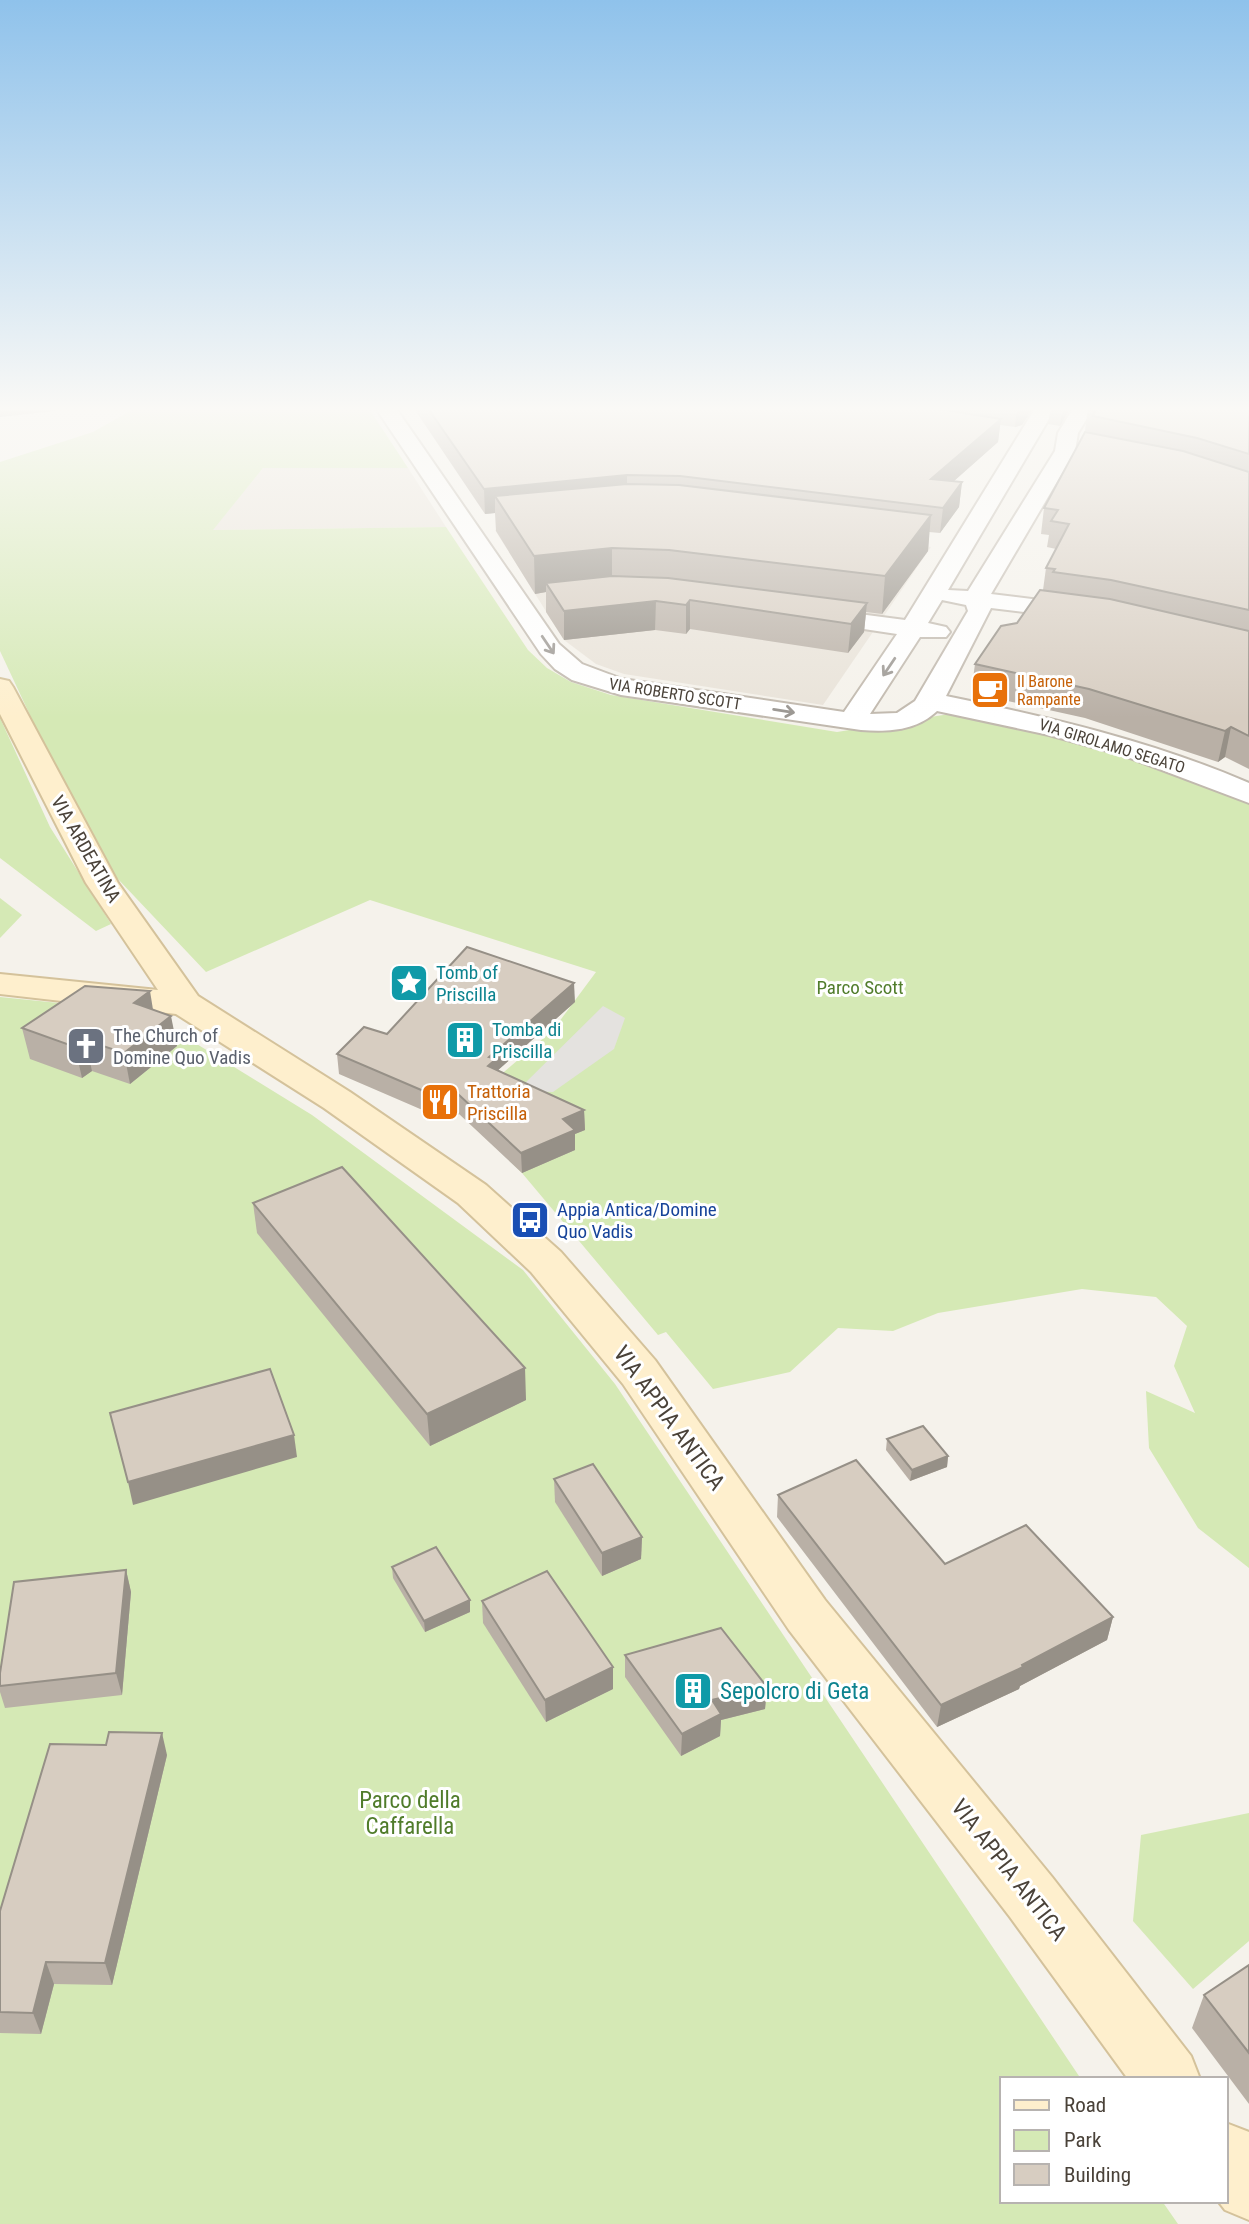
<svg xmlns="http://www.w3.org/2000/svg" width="1249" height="2224" font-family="'Roboto Condensed',sans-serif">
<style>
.residential{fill:#e9e3d9}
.green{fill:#d5e9b5}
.parking{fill:#e4e2df}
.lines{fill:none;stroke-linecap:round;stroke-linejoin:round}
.street-casing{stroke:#c1b9ae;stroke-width:4}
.secondary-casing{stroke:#d4c29b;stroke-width:4}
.street{fill:#fff;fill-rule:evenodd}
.secondary{fill:#feefcd;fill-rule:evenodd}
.wall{fill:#b9b0a6}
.shaded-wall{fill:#969087}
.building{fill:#d7cdc1;stroke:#969087;stroke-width:2}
.oneway{stroke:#9b9792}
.labels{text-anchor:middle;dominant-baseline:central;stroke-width:6;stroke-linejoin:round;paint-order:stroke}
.far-food-label{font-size:16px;fill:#c56008;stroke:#fff;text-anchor:start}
.far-street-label{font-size:16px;fill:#4a4239;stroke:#fff}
.street-label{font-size:19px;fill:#4a4239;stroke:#fff}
.culture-label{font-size:19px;fill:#0d838f;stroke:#fff;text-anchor:start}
.park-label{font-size:19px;fill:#507c2b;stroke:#fff}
.worship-label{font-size:19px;fill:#5b616d;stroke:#fff;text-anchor:start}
.food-label{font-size:19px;fill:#c56008;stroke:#fff;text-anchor:start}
.transit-label{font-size:19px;fill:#164399;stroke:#fff;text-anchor:start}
.near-street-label{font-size:23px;fill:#4a4239;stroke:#fff}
.near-culture-label{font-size:23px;fill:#0d838f;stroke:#fff;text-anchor:start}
.near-park-label{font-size:23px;fill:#507c2b;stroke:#fff}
</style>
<rect width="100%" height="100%" fill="#f5f2eb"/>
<g class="residential">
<path d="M263,468H408L446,527L212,530Z"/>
<path d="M673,514L931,547L823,705L624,674L596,664L564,640L495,530L615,516Z"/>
</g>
<g class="green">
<path d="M137,407H368L408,468H263L213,530L446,527L528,650L547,668L571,682L611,695L837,732L962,712L1086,739L1249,801V1568L1198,1528L1149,1448L1146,1391L1195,1413L1174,1366L1187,1326L1156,1297L1082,1289L938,1313L893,1331L838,1328L790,1372L713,1389L666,1332L658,1335L522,1173L494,1145L497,1078L553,1030L596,972L370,900L206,972L117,878L36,728L0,651V462L93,432Z"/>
<path d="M0,718L50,827L111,924L96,931L0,858Z"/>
<path d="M0,898L22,915L0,938Z"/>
<path d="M0,997L98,1007L147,1019L187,1038L312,1115L523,1270L615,1384L1081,2079H1002V2201H1162L1178,2224H0Z"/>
<path d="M1249,1813V1941L1193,1989L1133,1921L1141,1835Z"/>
</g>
<path class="parking" d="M603,1006L625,1018L614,1049L553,1092L517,1091Z"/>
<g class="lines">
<g class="street-casing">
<path id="street" d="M375,407H395L559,644L582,664L622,679L844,712L897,634L804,620L801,615L804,610L813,608L905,620L1036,407H1056L948,590L968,591L1055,451L1058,433L1074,407H1094L1078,433L1075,451L991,594L1080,605L1089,607L1092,612L1089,617L1080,619L991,608L946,696C1049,717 1152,741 1249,783V803L1122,755L1049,735L937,711C916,731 888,732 861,730L621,695L572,680L555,669L541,654ZM942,600L966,605L968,611L915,701L897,713L870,714L920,637H946L950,632L946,627L928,623Z"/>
</g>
<g class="secondary-casing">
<g id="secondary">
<path d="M0,679L9,681L13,687L118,883L198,996L350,1092L486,1185L561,1252L655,1360L825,1600L1052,1877L1191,2056L1200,2079H1128L1010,1917L789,1630L623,1384L531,1272L458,1203L324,1108L176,1014L0,994V974L158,990L86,883L0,714Z"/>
<path d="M1226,2123L1249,2132V2220L1225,2210L1218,2201H1226Z"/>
</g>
</g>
<use href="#street" class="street"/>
<use href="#secondary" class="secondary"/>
</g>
<g class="wall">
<path d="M413,407H1034L1022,425L1015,427L1000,425L998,442L954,481L962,482L959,507L940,533L929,532L928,551L882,614L866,612L864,632L848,653L690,629L686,634L655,630L564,640L546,612V592L535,594L496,531L495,513L485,514Z"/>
<path d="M1051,407H1071L1060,426L1048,424Z"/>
<path d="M1088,407H1249V769L1225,757L1218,762L1085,718L971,693L975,664L1017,623L1043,590L1046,568L1056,549L1047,547L1049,535L1041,534L1044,508L1090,433V432L1085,431Z"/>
<path d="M575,1002L497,1071L584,1110L585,1130L575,1134V1150L522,1173L459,1114L448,1121L339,1074L337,1054L387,1034Z"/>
<path d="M153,1009L177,1046L130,1084L92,1071L82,1078L30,1059L22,1028Z"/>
<path d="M253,1203L526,1400L430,1446L257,1233Z"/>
<path d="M887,1439L948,1456L947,1467L910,1481L886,1450Z"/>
<path d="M554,1479L642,1537L641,1559L602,1576L555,1502Z"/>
<path d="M778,1495L945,1564L1113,1617L1107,1640L1020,1686L1019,1689L937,1727L777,1517Z"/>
<path d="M392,1567L470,1600V1612L425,1632L393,1578Z"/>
<path d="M126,1570L131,1592L122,1695L5,1708L0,1692V1673Z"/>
<path d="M482,1601L613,1689L546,1722L483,1623Z"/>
<path d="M625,1655L767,1687L765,1709L721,1720L720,1736L681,1756L625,1677Z"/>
<path d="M167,1755L112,1985L54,1984L41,2034L0,2033V1911Z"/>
<path d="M1249,1965V2104L1192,2028L1204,1995Z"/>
</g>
<g class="shaded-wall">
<path d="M0,407H54L55,411L0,417Z"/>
<path d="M1017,407H1034L1022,425L1015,427Z"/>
<path d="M1063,407H1071L1060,426Z"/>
<path d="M1001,419L998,442L928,504L931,479Z"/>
<path d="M627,475V499L495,496V513L485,514L484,489Z"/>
<path d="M962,482L959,507L940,533L943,508Z"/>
<path d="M931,515L928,551L882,614L885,576Z"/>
<path d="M612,548V585L546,583V592L535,594L534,556Z"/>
<path d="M690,600V629L686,634V605Z"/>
<path d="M656,601L655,630L564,640V611Z"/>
<path d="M867,603L864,632L848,653L851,624Z"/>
<path d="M1231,727L1225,757L1218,762L1225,731Z"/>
<path d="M574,983L575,1002L497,1071L488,1066L489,1057Z"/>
<path d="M150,991L155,1022L134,1003Z"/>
<path d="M171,1016L177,1046L130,1084L124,1053Z"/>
<path d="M85,1040L92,1071L82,1078L75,1047Z"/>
<path d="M458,1094L459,1114L448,1121L447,1101Z"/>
<path d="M584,1110L585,1130L575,1134V1150L522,1173L521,1153L563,1119Z"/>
<path d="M525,1368L526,1400L430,1446L427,1414Z"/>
<path d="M294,1435L297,1457L133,1505L128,1482Z"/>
<path d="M948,1456L947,1467L910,1481L912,1470Z"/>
<path d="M642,1537L641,1559L602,1576V1553Z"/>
<path d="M126,1570L131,1592L122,1695L116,1673Z"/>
<path d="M470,1600V1612L425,1632L424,1621Z"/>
<path d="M1113,1617L1107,1640L1020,1686L1019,1689L937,1727L941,1705Z"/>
<path d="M613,1667V1689L546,1722L545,1700Z"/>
<path d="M767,1687L765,1709L721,1720L720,1736L681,1756L682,1734L712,1700Z"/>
<path d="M162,1733L167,1755L112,1985L105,1963Z"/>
<path d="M46,1962L54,1984L41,2034L33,2013Z"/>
</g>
<g class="building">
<path d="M427,407H926L1001,419L931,479L962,482L943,508L680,476L627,475L484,489Z"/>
<path d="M1088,407H1249V454L1197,438L1093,416L1096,409Z"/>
<path d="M1085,432L1183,451L1249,472V610L1111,580L1053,572L1055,569L1046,568L1069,524L1051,521L1058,510L1044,508Z"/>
<path d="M627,484L679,485L931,515L885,576L669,550L612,548L534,556L495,496Z"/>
<path d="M612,576L668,578L867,603L851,624L690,600L686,605L656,601L564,611L546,583Z"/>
<path d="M1040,590L1110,599L1249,631V736L1231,727L1225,731L1089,689L975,664L1001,626L1017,623Z"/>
<path d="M467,947L574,983L489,1057L496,1059L488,1066L584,1110L563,1119L575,1130L521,1153L458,1094L447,1101L337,1054L364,1027L387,1034Z"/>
<path d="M85,986L150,991L134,1003L171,1016L124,1053L85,1040L75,1047L22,1028Z"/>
<path d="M342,1167L525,1368L427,1414L253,1203Z"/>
<path d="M270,1369L294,1435L128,1482L110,1413Z"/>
<path d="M923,1426L948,1456L912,1470L887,1439Z"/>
<path d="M856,1460L945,1564L1026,1525L1113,1617L1022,1665L1023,1667L941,1705L778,1495Z"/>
<path d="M593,1464L642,1537L602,1553L554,1479Z"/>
<path d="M436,1547L470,1600L424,1621L392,1567Z"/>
<path d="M126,1570L116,1673L0,1686V1673L14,1582Z"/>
<path d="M547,1571L613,1667L545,1700L482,1601Z"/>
<path d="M721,1628L767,1687L712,1700L721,1714L682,1734L625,1655Z"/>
<path d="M109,1732L162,1733L105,1963L46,1962L33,2013L0,2012V1911L50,1744L106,1745Z"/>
<path d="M1249,1965V2053L1204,1995Z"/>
</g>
<defs><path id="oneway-shaft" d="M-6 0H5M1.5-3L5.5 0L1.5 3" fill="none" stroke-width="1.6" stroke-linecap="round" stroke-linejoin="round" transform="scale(1.75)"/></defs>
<g class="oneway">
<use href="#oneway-shaft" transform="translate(548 645) rotate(56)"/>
<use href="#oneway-shaft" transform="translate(889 667) rotate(124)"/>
<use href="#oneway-shaft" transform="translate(784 711) rotate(9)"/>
</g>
<linearGradient id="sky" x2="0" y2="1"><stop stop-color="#8fc2eb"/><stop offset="0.57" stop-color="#faf9f6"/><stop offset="1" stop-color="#faf9f6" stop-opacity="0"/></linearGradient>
<rect width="1249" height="718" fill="url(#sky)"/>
<defs>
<g id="cafe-square" transform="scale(2.0125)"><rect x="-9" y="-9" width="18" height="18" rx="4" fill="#e8710a" stroke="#fff"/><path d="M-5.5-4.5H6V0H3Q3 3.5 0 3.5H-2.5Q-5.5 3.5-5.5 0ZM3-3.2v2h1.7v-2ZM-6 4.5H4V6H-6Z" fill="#fff"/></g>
<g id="sight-square" transform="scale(2.0125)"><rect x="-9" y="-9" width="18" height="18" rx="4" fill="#0f9aa8" stroke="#fff"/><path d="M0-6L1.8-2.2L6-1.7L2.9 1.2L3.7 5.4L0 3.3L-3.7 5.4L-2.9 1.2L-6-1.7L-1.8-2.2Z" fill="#fff"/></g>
<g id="building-square" transform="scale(2.0125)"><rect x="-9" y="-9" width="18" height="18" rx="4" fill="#0f9aa8" stroke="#fff"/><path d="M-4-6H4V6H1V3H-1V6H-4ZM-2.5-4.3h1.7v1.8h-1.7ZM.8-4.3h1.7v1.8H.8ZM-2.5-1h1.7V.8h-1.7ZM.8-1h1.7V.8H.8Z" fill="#fff"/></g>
<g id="church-square" transform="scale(2.0125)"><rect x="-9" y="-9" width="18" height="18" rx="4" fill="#6b7280" stroke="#fff"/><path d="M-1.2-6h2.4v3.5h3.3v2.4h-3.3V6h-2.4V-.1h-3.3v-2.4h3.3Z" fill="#fff"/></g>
<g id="restaurant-square" transform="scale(2.0125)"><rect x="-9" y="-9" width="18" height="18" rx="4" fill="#e8710a" stroke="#fff"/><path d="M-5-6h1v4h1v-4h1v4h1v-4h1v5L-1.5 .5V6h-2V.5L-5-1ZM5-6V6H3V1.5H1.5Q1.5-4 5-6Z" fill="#fff"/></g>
<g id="bus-square" transform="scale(2.0125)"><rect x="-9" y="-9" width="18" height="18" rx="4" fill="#1a4fb4" stroke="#fff"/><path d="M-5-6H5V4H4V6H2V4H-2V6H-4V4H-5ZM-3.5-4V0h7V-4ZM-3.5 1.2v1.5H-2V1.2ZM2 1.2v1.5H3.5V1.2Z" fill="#fff"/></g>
</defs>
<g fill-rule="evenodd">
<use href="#cafe-square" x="990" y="690"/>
<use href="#sight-square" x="409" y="983"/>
<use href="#building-square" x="465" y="1040"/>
<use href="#church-square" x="86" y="1046"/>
<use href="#restaurant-square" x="440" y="1102"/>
<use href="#bus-square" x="530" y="1220"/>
<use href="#building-square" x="693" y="1691"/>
</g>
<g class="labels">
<g class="far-food-label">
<text x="1017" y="681">Il Barone<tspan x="1017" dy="18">Rampante</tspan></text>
</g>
<g class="far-street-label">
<text transform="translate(675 694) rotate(9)">VIA ROBERTO SCOTT</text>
<text transform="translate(1112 746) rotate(17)">VIA GIROLAMO SEGATO</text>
</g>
<g class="street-label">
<text transform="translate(86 849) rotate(60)">VIA ARDEATINA</text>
</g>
<g class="culture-label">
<text x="436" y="972">Tomb of<tspan x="436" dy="22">Priscilla</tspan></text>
<text x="492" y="1029">Tomba di<tspan x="492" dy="22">Priscilla</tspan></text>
</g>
<g class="park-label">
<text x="860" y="987">Parco Scott</text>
</g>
<g class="worship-label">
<text x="113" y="1035">The Church of<tspan x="113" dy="22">Domine Quo Vadis</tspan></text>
</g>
<g class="food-label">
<text x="467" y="1091">Trattoria<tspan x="467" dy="22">Priscilla</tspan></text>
</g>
<g class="transit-label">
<text x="557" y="1209">Appia Antica/Domine<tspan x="557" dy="22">Quo Vadis</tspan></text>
</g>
<g class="near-street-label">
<text transform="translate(669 1418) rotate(54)">VIA APPIA ANTICA</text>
<text transform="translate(1009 1870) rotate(52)">VIA APPIA ANTICA</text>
</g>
<g class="near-culture-label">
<text x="720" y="1691">Sepolcro di Geta</text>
</g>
<g class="near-park-label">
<text x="410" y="1800">Parco della<tspan x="410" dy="26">Caffarella</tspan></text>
</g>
</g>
<rect x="1000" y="2077" width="228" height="126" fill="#ffffff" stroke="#b7b3b0" stroke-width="2"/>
<rect x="1014" y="2100" width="35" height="10" fill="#feefcd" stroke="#b7b3b0" stroke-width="2"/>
<text x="1064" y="2112" font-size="21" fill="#4a4239">Road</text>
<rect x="1014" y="2130" width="35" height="21" fill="#d5e9b5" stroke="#b7b3b0" stroke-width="2"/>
<text x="1064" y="2147" font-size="21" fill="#4a4239">Park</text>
<rect x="1014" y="2164" width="35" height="21" fill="#d7cdc1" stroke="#b7b3b0" stroke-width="2"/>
<text x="1064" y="2182" font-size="21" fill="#4a4239">Building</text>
</svg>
